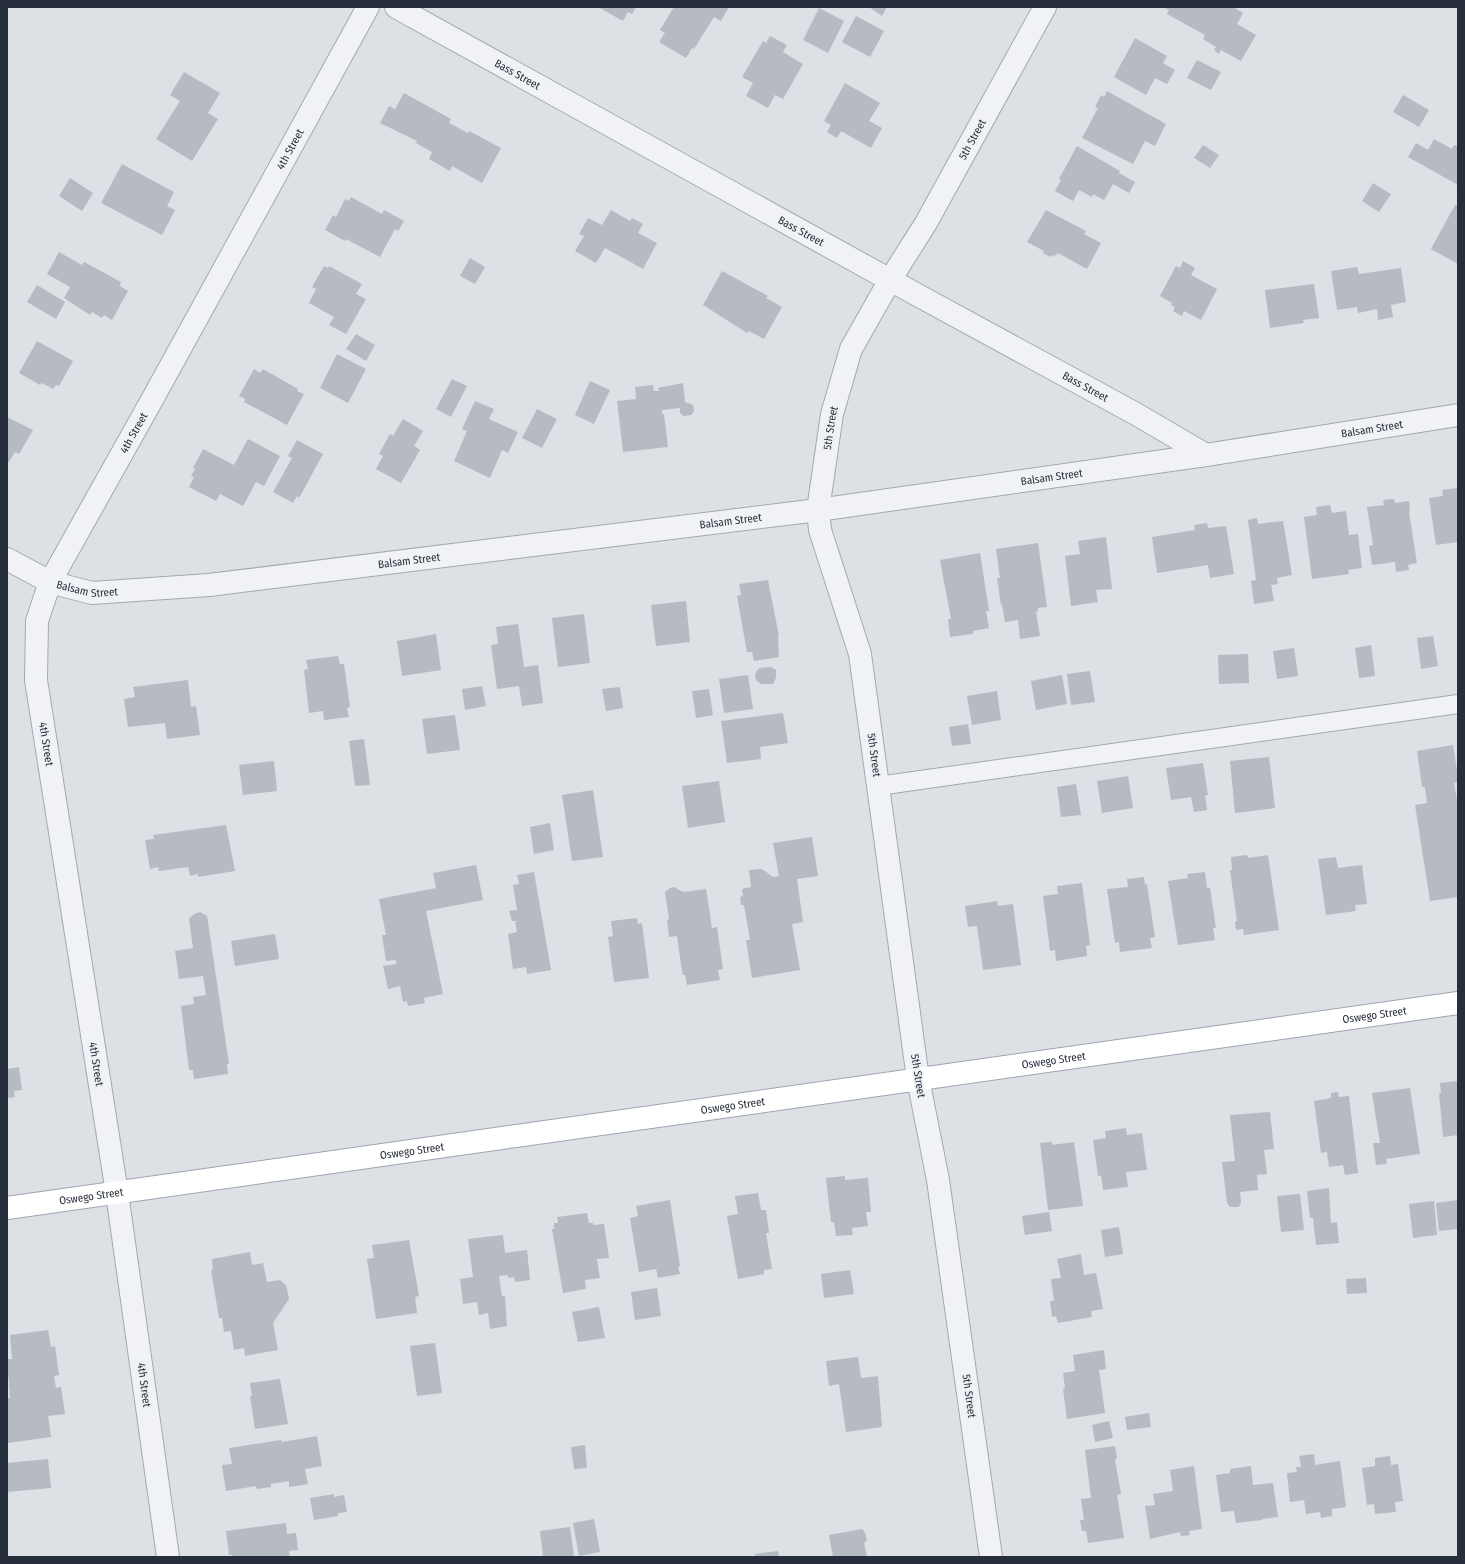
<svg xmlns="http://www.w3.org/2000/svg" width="1465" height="1564" font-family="'Fira Sans Condensed',sans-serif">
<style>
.building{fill:#b5bac3}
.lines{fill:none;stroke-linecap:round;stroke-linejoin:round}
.lane-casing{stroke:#a3a8b0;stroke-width:20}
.street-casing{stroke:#a3a8b0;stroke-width:24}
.primary-casing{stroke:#9da5b1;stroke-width:24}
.lane{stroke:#f0f2f5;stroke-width:18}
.street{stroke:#f0f2f5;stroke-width:22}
.primary{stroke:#fff;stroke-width:22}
.labels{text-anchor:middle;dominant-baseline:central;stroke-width:3.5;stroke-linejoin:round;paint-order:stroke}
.street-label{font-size:11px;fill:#282f3c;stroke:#edf0f4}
</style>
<rect width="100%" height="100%" fill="#dde1e6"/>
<g class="building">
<path d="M598,7H636L632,14L628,12L623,21Z"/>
<path d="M674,7H729L721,21L714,17L694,49L692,48L686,58L659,42L665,33L660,30Z"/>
<path d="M869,7H887L882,16Z"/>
<path d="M1163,7H1233L1243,13L1237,24L1256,35L1241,61L1221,50L1219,54L1214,50L1216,47L1203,39L1205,35L1167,14L1169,10Z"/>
<path d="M819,8L844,21L828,53L803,40Z"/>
<path d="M856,16L884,31L870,57L842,42Z"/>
<path d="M770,36L787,45L783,52L803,64L783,99L775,95L768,108L746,96L753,83L742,77L763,41L766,43Z"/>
<path d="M1135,38L1167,56L1163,63L1175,70L1167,84L1155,78L1146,95L1114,77Z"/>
<path d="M1197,60L1221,72L1211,90L1187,78Z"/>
<path d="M184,72L220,93L208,113L218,119L192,161L156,139L180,101L170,95Z"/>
<path d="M845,83L880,103L869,121L882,128L871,148L841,131L837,138L827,132L831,125L824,121Z"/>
<path d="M1107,91L1166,124L1155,146L1145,141L1133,164L1082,138L1098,108L1095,107L1101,95L1104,97Z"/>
<path d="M404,93L451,119L449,123L468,133L469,131L501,148L482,183L452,166L450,171L429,159L432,152L416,143L417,141L380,123L389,106L395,109Z"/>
<path d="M1403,95L1429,110L1419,127L1393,112Z"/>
<path d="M1434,139L1452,149L1454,145L1458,147V185L1408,157L1416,143L1428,150Z"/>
<path d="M1203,145L1219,155L1210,168L1194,158Z"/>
<path d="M1077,146L1120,171L1119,173L1135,182L1129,193L1113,184L1104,200L1093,194L1092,197L1079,190L1073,201L1055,191L1061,180L1059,179Z"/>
<path d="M122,164L174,192L167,206L175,210L162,235L101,203Z"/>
<path d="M70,178L93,193L82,211L59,196Z"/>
<path d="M1373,183L1391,194L1379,212L1362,201Z"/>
<path d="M351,197L382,214L384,210L404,221L398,231L395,229L380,257L346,239L345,241L325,230L333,215L336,217L345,199L349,201Z"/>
<path d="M1455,205L1458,206V264L1431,249Z"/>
<path d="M611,210L630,221L632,218L643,224L638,233L657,243L643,269L605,248L596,263L575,251L584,236L579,234L588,218L602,225Z"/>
<path d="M1046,210L1086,231L1084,234L1101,243L1087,269L1058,253L1055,256L1053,255L1051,257L1043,253L1044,251L1027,242Z"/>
<path d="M59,252L82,265L84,262L121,282L120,286L128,291L112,320L104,315L102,318L92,312L90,315L64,298L70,287L47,274Z"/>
<path d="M470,258L485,267L475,284L460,276Z"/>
<path d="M1183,261L1195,268L1191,275L1217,289L1201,320L1184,311L1182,316L1173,311L1175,307L1171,305L1172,303L1160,296L1176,266L1180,268Z"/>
<path d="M324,266L328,268L329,266L362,284L356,294L366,299L346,334L329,325L334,317L309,303L316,289L312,287Z"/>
<path d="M1357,267L1359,274L1401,268L1406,302L1391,305L1393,317L1378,320L1377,309L1358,313L1357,307L1337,310L1331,271Z"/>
<path d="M722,271L768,296L766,298L782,307L764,339L749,331L747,333L703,305Z"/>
<path d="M1314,284L1319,318L1303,320L1304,323L1270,328L1265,290Z"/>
<path d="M37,285L65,302L56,319L27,302Z"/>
<path d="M356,334L375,345L366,361L346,349Z"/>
<path d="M37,341L73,361L59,386L56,385L53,389L42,383L40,385L19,373Z"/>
<path d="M337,354L366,369L348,403L320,388Z"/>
<path d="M254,369L260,373L263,369L298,389L297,391L304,394L287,425L244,402L245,399L239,396Z"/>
<path d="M452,379L467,386L451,417L436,409Z"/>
<path d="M590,381L610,390L594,424L575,415Z"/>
<path d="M683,383L685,402L693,405L694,411L691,415L684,416L680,413V408L662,410V414H664L668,447L623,452L617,401L636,399L635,387L653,385L654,391H659L658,388Z"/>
<path d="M475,401L494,409L489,419L518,432L508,453L502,450L490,478L454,461L467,431L462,429Z"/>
<path d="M537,409L557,419L542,448L522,438Z"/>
<path d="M7,417L33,430L19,454L15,452L7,465Z"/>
<path d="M403,419L423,431L414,446L420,450L401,483L376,469L383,456L379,454L390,434L393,436Z"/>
<path d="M248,439L280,456L264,486L256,482L243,506L220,494L216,501L189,487L194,477L191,476L195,469L193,468L203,449L234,465Z"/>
<path d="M297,440L323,454L299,498L297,496L293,503L273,492L292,458L288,456Z"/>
<path d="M1458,488V542L1436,545L1429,498L1443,496L1442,490Z"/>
<path d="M1394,499L1395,503L1409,501L1410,511L1409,512L1417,563L1408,565L1409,570L1396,572L1395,562L1372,565L1369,546L1373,545L1367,507L1384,505L1383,500Z"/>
<path d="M1330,505L1332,513L1346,511L1349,535L1358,534L1362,568L1348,570L1349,574L1312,579L1304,517L1317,515L1316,507Z"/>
<path d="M1257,518L1258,524L1283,521L1292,575L1277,578L1278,584L1271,585L1274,601L1254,604L1251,581L1256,580L1248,520Z"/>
<path d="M1207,523L1208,528L1226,526L1234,574L1210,578L1208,565L1157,573L1152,537L1195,530L1194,525Z"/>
<path d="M1106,537L1112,589L1096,590L1098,602L1071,606L1065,556L1080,554L1078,541Z"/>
<path d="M1038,543L1047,607L1038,608V611L1036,612L1040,636L1020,639L1018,620L1005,622L1002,605H1001L997,578H1000L996,549Z"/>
<path d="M980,553L989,611H986L989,628L973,631V634L950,637L948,619H951L940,560Z"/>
<path d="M768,580L779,636L778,637L779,657L754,661L752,652H747L745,641L737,596L741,595L739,584Z"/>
<path d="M686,601L690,642L656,646L651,605Z"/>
<path d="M584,614L590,663L558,667L552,618Z"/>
<path d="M518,624L524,667L538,665L543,703L522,706L519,686L497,689L491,645L498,644L496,627Z"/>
<path d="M436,634L441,670L402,676L397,641Z"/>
<path d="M1433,636L1438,666L1421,669L1417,638Z"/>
<path d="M1371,645L1375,676L1359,678L1355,648Z"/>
<path d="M1294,648L1298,676L1277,679L1273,651Z"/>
<path d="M1248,654L1249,683L1219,684L1218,655Z"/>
<path d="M338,656L340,664H344L350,707L347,708L349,717L324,720L323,711L309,713L304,670L308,669L306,660Z"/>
<path d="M771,667L776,670V678L773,684H761L756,680L755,674L759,668Z"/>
<path d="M1090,671L1095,702L1071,705L1067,674Z"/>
<path d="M748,675L753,709L724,713L719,679Z"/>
<path d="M1062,675L1067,704L1036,710L1031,681Z"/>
<path d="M188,680L191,707L196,706L200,735L167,739L165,723L128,727L124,699L135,697L133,687Z"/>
<path d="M482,686L486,706L465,710L462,689Z"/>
<path d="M620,687L623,708L606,711L602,689Z"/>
<path d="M709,689L713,715L696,718L692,691Z"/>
<path d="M997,691L1001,720L972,725L967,696Z"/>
<path d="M783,713L788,743L760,747L761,759L727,763L721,721Z"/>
<path d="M455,715L460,750L427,754L422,719Z"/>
<path d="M968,724L971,744L952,746L949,727Z"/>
<path d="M364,739L370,785L355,786L349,741Z"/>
<path d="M1453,745L1458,777V782L1454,783L1458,806V897L1430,901L1415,805L1427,803L1425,787H1422L1417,751Z"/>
<path d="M1269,757L1275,808L1235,813L1230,761Z"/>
<path d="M274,761L277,791L243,795L239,765Z"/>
<path d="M1203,763L1208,795H1205L1207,810L1194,812L1191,797L1171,800L1166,768Z"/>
<path d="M1128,776L1133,808L1102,813L1097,781Z"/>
<path d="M719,781L725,822L688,828L682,786Z"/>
<path d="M1076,784L1081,815L1061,817L1057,787Z"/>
<path d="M593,790L603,857L572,861L562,795Z"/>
<path d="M550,823L554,850L534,854L530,827Z"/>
<path d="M226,825L235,871L198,877V874L190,876L188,867L159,871L158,867L150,869L145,840L154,839L153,835Z"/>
<path d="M812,837L818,876L797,879L803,922L792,924L800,970L752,978L746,940H750L744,905H741L740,897L743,896L742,889L751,887L749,870L762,869L773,877L779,876L773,843Z"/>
<path d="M1247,855L1248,858L1268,855L1279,930L1244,935L1243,929L1236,930L1235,922L1237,921L1230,870H1232L1231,857Z"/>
<path d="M1336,857L1338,868L1362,865L1367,904L1355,905L1356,911L1326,915L1318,859Z"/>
<path d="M476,865L483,900L426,911L443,994L424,998L425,1003L408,1006L407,1001L403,1002L400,986L388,989L383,966L396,964V960L386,961L382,935H386L379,899L436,888L433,873Z"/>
<path d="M534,872L551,970L527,974L526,967L513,969L508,934L517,932L515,922L519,921H512L509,911L517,910L513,885L519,884L517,875Z"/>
<path d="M1205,872L1207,888H1210L1216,928H1213L1215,940L1178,945L1168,881L1188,878L1187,874Z"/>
<path d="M1144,877L1145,885L1147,884L1155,937L1150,938L1152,948L1120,952L1119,942L1115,943L1107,889L1128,887L1127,879Z"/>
<path d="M1082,883L1090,945L1086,946L1087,956L1056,961L1055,950L1050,951L1043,896L1058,894L1057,886Z"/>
<path d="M674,887L683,892L706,889L712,928L717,927L723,969L718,970L720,980L687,985L685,975H683L681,965L677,936L669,937L667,920L669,919L665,892L670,888Z"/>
<path d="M997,901L998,906L1013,904L1021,965L983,970L977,926L968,927L965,906Z"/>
<path d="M200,912L207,916L208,922L229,1064H227L228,1074L194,1079L193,1070H189L181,1006L194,1004L193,997L206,995L203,976L179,979L175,951L193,948L189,919L194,914Z"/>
<path d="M637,918L638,924L642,923L649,978L614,982L608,937L613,936L611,921Z"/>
<path d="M275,934L279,959L235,966L231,941Z"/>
<path d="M19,1067L22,1090L14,1091L15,1097L7,1098V1069Z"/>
<path d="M1458,1081V1135L1443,1137L1439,1093H1441L1440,1083Z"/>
<path d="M1410,1088L1420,1154L1386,1159L1387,1164L1376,1165L1373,1143H1380L1372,1093Z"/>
<path d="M1338,1092L1339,1097L1349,1096L1358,1173L1345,1175L1343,1165L1329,1167L1327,1152L1321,1153L1314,1101L1331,1098V1093Z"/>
<path d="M1270,1112L1274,1149L1264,1150L1267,1174L1257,1175L1258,1190L1240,1192L1241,1202L1239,1207H1230L1227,1203L1222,1162L1235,1161L1230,1115Z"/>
<path d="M1126,1128L1127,1135L1142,1133L1147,1170L1126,1172L1128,1187L1103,1190L1101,1176H1098L1093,1140L1106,1138L1105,1131Z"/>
<path d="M1052,1142V1145L1074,1142L1083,1206L1048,1210L1040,1143Z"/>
<path d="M845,1176V1180L868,1178L871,1212H866L868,1226L852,1228L853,1235L836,1236L834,1222H831L826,1178Z"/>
<path d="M1329,1188L1331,1223L1337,1222L1339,1243L1316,1245L1313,1218H1310L1307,1191Z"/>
<path d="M758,1193L761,1210H766L769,1233H766L772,1269L764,1270V1274L738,1279L727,1216L738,1214L735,1196Z"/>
<path d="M1300,1194L1304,1230L1281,1232L1277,1196Z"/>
<path d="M670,1200L680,1266L678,1267L680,1274L658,1278L656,1269L639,1272L630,1218L638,1216L636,1206Z"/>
<path d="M1458,1200V1229L1439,1231L1436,1203Z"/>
<path d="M1434,1201L1437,1235L1413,1238L1409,1204Z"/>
<path d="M1049,1212L1052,1231L1025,1235L1022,1216Z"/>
<path d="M587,1213L589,1223H593V1225L604,1224L609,1258L597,1259L600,1278L585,1280L586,1289L563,1293L552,1229H554V1223H558L557,1217Z"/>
<path d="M1119,1227L1123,1254L1105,1257L1101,1230Z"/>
<path d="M503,1235L505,1253L527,1250L530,1280L515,1282L514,1277L508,1278V1275L499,1276L502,1296H505L507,1326L490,1329L488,1313L479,1315L477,1302L463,1304L460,1279L473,1277L468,1239Z"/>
<path d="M409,1240L419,1296L415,1297L417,1313L376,1319L367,1259L374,1258L372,1245Z"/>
<path d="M250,1252L252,1265L263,1263L267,1282L280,1280L286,1285L289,1299L273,1323L278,1350L245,1356L244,1348L234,1350L231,1331L224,1332L222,1318H219L211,1270H213L212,1259Z"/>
<path d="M1081,1254L1084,1275L1096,1273L1103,1309L1091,1311L1092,1317L1058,1323L1056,1316L1052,1317L1050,1301H1054L1051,1279L1061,1278L1057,1259Z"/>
<path d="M850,1270L854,1294L824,1298L821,1274Z"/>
<path d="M1366,1278L1367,1293L1347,1294L1346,1279Z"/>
<path d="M657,1288L661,1316L635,1320L631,1292Z"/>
<path d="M599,1307L605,1338L578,1342L572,1312Z"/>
<path d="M48,1330L51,1347L55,1346L59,1375L54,1376L56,1388L61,1387L65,1414L48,1416L51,1437L8,1443L7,1398H10L7,1359H12L10,1335Z"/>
<path d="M435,1343L442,1393L417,1396L410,1346Z"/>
<path d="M1104,1350L1106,1369L1099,1370L1105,1413L1067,1419L1063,1389L1065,1388L1063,1373L1075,1371L1073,1355Z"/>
<path d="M858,1357L861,1378L878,1376L882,1427L846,1432L839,1384L829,1386L826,1361Z"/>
<path d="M280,1379L288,1424L255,1429L250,1396H252L250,1383Z"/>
<path d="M1149,1413L1151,1427L1127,1430L1125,1417Z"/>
<path d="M1109,1421L1113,1438L1095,1442L1092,1425Z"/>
<path d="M317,1436L322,1466L305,1469L308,1484L289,1487V1481L271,1484V1487L257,1489L256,1486L226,1491L222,1465L232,1464L229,1448L281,1440L282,1442Z"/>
<path d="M585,1445L587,1468L574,1469L571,1447Z"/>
<path d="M1115,1446L1117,1458L1115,1460L1121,1494L1117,1495L1124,1538L1088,1543L1086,1531H1082L1080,1520H1084L1081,1499L1091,1498L1085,1450Z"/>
<path d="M1314,1454L1315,1465L1340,1461L1346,1507L1332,1509V1516L1321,1518L1320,1512L1306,1514L1304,1500L1290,1502L1287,1473L1297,1472L1296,1467H1301L1299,1456Z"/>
<path d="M1390,1456L1391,1465L1398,1464L1403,1501L1395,1502L1396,1512L1375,1514L1374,1504L1367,1505L1362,1468L1375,1466V1458Z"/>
<path d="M48,1459L51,1488L7,1492V1463Z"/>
<path d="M1194,1466L1202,1529L1189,1531L1190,1535L1181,1536L1180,1532L1150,1539L1145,1506L1155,1505L1153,1494L1173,1491L1170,1470Z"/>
<path d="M1251,1466L1253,1485L1273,1483L1278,1517L1262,1519V1520L1236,1523L1234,1511L1221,1512L1216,1475L1230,1473V1469Z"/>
<path d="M334,1494V1497L344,1495L347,1512L338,1513V1516L314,1520L310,1498Z"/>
<path d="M594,1519L600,1552L579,1556L573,1523Z"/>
<path d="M286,1523L287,1534L296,1533L298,1550L289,1551L290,1557H232V1555H229L226,1531Z"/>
<path d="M570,1527L574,1557H543L540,1531Z"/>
<path d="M862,1529L865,1533L867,1540L864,1543L867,1557H833L829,1535Z"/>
<path d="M778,1551L779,1557H756L755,1554Z"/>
</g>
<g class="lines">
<g class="lane-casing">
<path id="lane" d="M878,786L1458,704"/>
</g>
<g class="street-casing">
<g id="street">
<path id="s1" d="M396,7L890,280L1136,414L1206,455"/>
<path id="s2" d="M7,559L50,582L92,593L209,585L818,510L1206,455L1458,415"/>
<path id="s3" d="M168,1557L117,1193L36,680L37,621L50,582L153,398L368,7"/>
<path id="s4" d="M991,1557L938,1180L918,1079L860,654L820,530L818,510L832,414L851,349L890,280L926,223L1045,7"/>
</g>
</g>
<g class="primary-casing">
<g id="primary">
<path id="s5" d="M7,1208L1458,1003"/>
</g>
</g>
<use href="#lane" class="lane"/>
<use href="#street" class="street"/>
<use href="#primary" class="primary"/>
</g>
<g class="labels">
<g class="street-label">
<text stroke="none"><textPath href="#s1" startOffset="139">Bass Street</textPath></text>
<text stroke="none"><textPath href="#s4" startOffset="1470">5th Street</textPath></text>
<text stroke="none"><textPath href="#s3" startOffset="1482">4th Street</textPath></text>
<text stroke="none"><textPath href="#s1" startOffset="463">Bass Street</textPath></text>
<text stroke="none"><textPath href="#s1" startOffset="787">Bass Street</textPath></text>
<text stroke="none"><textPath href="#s4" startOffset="1146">5th Street</textPath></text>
<text stroke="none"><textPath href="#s2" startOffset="1383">Balsam Street</textPath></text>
<text stroke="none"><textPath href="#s3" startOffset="1158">4th Street</textPath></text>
<text stroke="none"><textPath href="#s2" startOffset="1059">Balsam Street</textPath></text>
<text stroke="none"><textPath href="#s2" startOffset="735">Balsam Street</textPath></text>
<text stroke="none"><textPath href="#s2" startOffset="411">Balsam Street</textPath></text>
<text stroke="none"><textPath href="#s2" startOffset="87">Balsam Street</textPath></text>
<text transform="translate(46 744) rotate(81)">4th Street</text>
<text transform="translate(874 755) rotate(82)">5th Street</text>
<text stroke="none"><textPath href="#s5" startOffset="1381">Oswego Street</textPath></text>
<text stroke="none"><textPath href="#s5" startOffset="1057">Oswego Street</textPath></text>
<text transform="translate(96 1064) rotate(81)">4th Street</text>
<text transform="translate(918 1076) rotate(81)">5th Street</text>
<text stroke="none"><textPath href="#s5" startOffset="733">Oswego Street</textPath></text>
<text stroke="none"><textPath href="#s5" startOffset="409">Oswego Street</textPath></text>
<text stroke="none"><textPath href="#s5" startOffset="85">Oswego Street</textPath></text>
<text transform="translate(144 1385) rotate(82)">4th Street</text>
<text transform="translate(969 1396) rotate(82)">5th Street</text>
</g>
</g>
<rect width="1465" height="1564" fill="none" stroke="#282f3c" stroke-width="16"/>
</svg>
